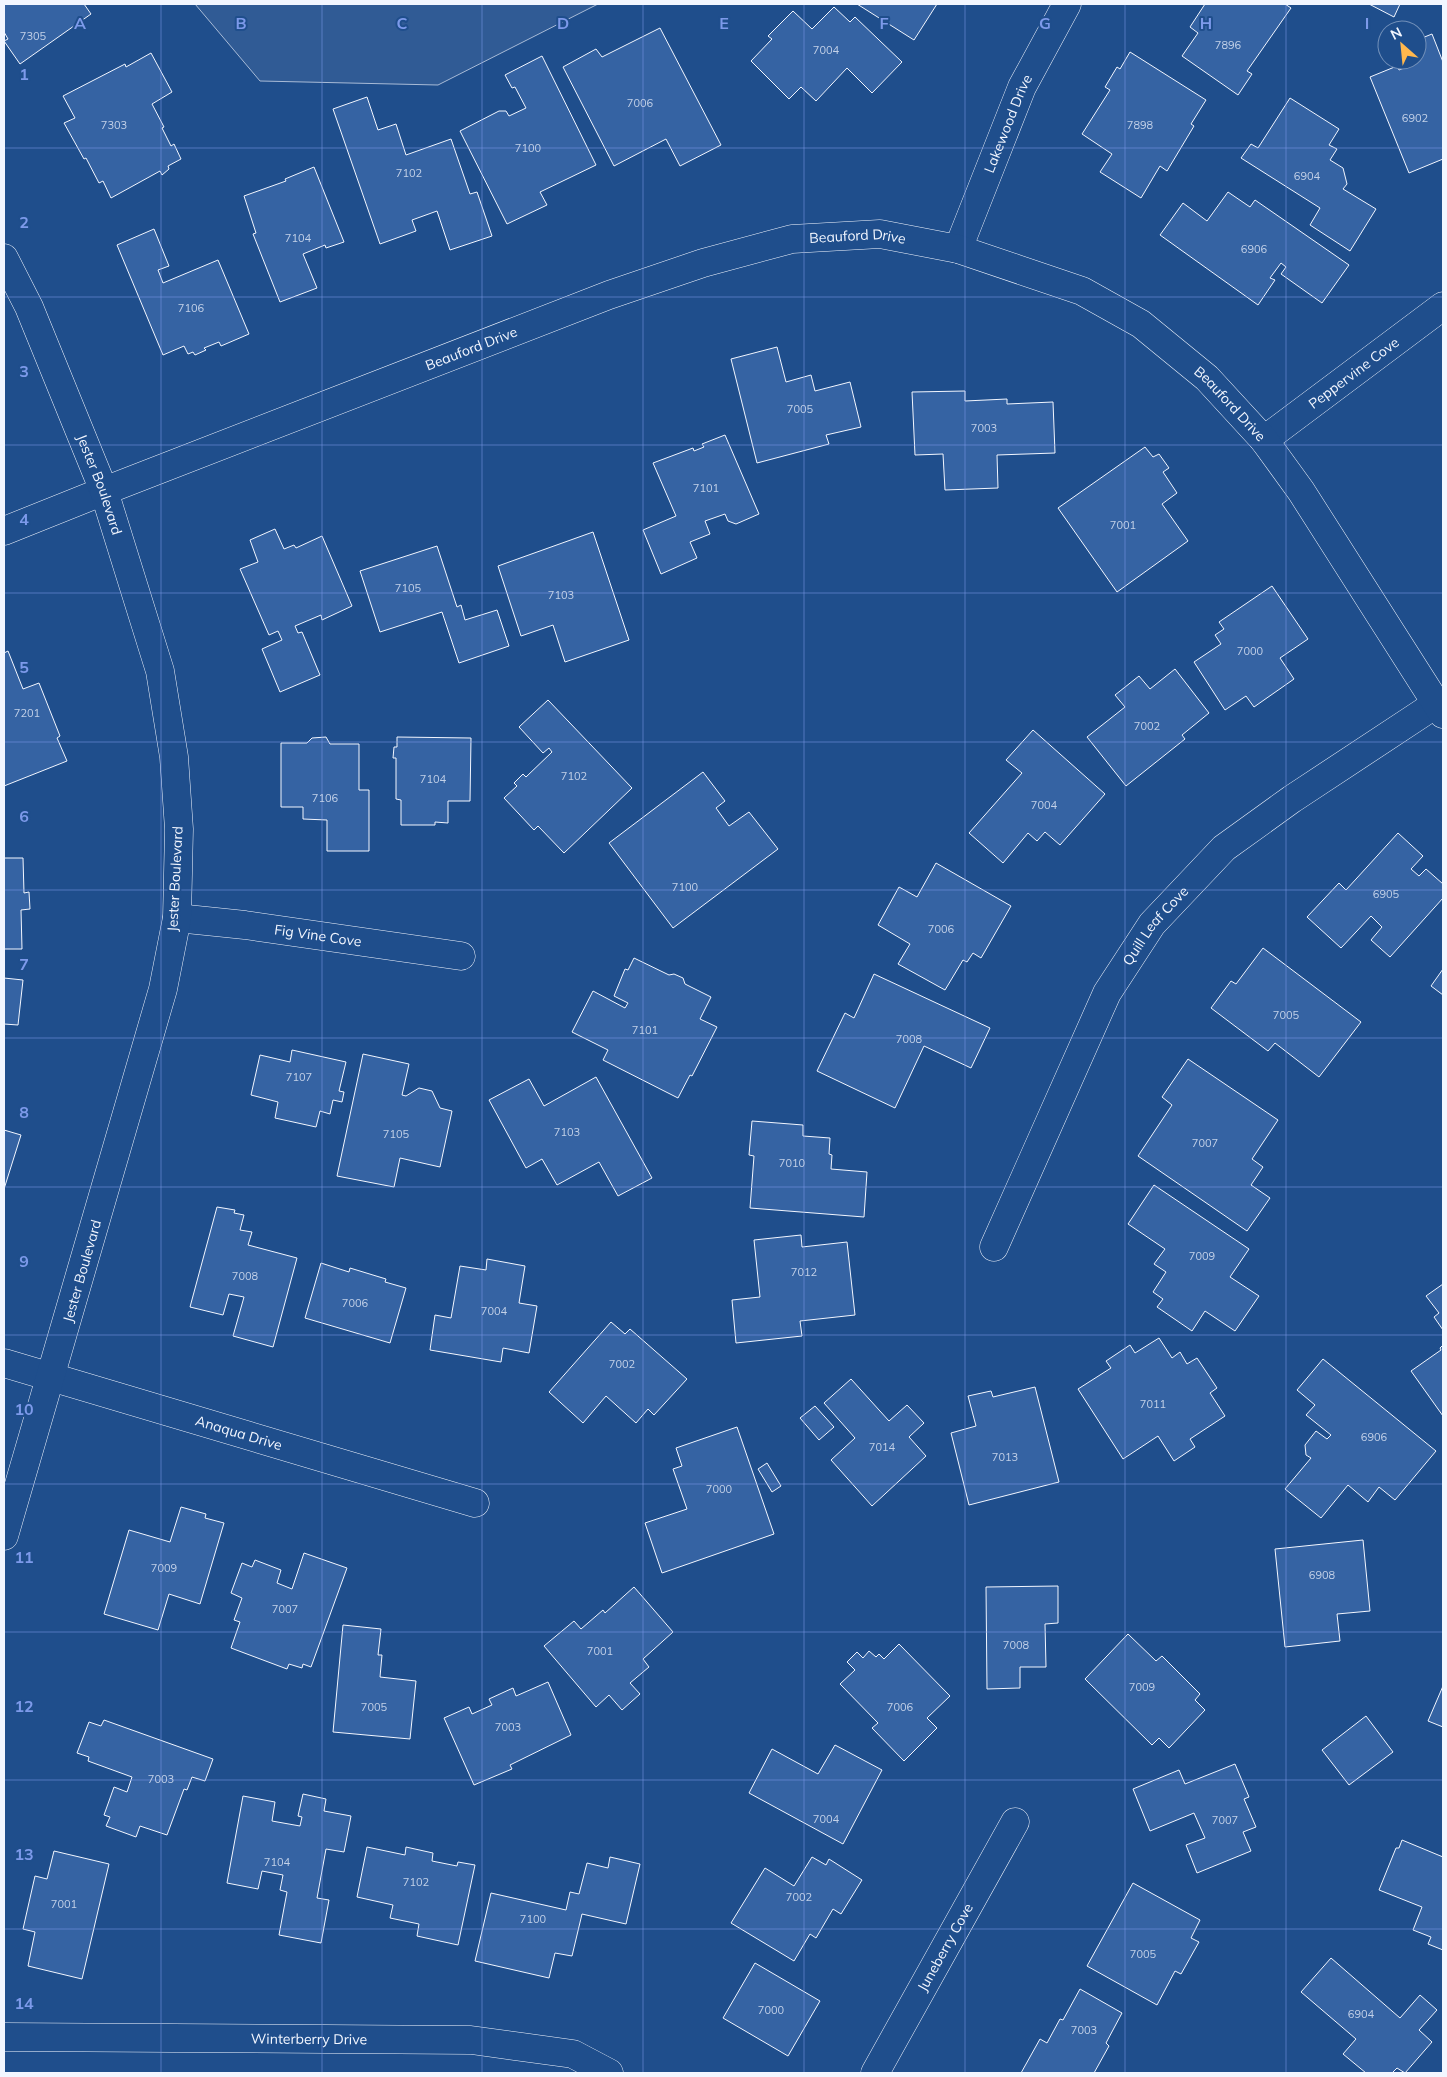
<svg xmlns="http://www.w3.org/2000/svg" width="1447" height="2077" font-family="Mulish,sans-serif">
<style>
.green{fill:#305b95;stroke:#a8bbd7}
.building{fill:#3563a3;stroke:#f2f6ff}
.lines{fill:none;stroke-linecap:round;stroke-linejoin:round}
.street-casing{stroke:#f2f6ff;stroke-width:29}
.secondary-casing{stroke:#f2f6ff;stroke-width:29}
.street{stroke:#1f4e8c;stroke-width:28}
.secondary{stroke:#1f4e8c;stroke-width:28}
.grid{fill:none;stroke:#7d9aea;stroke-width:1;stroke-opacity:0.55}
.labels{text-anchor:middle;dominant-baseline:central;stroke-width:4;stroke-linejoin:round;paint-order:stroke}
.number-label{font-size:11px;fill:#c3d1e8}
.street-label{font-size:14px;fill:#f2f6ff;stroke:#1f4e8c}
.grid-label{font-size:16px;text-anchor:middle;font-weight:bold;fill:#7d9aea;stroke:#1f4e8c;stroke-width:4;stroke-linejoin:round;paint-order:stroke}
</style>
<rect width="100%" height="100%" fill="#1f4e8c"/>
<path class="green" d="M195,4H598L438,85L260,81Z"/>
<g class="building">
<path d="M4,4H84L91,14L20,64L4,41L8,39L4,32Z"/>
<path d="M857,4H937L914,40Z"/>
<path d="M1205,4H1285L1291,8L1247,71L1252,74L1238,95L1182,56L1198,33L1190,27Z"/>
<path d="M1369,4H1400L1394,17Z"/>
<path d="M834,7L850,22L855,17L902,62L872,93L847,68L816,101L801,87L789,99L751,61L772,39L768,36L793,11L812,29Z"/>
<path d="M660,28L721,145L680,166L666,139L614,166L563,67L596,49L602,57Z"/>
<path d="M1432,34L1443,62V159L1409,173L1370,77L1397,66L1399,70L1409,66L1407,60H1417V40Z"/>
<path d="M1130,52L1206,100L1191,124L1194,126L1167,171L1160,166L1141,198L1100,172L1112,154L1082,134L1110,90L1105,87L1117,67L1120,69Z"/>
<path d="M151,53L172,92L152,104L164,127L162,128L171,146L174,144L181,159L168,166L169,169L162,175L160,171L111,198L103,181L99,183L86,158L84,159L64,123L75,118L63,96L125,64L126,67Z"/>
<path d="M542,56L596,165L540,192L547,205L507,224L460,131L499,111H506L509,116L526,108L515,87L512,88L505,75Z"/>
<path d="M367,97L378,130L396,124L406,155L451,139L470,194L477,192L492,236L450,250L437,211L412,220L416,231L380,244L333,109Z"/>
<path d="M1290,98L1339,129L1329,145L1337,149L1330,160L1343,168L1347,184L1343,189L1376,209L1350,251L1310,225L1320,208L1241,158L1251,144L1258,148Z"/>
<path d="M314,167L344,242L326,248L325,245L303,254L317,288L280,302L253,234L256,233L244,196L286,181L285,179Z"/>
<path d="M1228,192L1250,207L1255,200L1349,265L1322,303L1281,274L1286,267L1281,263L1270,278L1275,280L1258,305L1160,235L1183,203L1207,221Z"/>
<path d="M154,229L169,266L158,270L163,283L218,260L249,334L221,346L219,342L204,348L206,350L195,355L193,352L188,354L184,346L163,355L117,245Z"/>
<path d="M777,347L786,382L811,375L815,391L850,382L861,427L826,435L829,444L757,463L731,359Z"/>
<path d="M965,391V401L1007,399V404L1053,402L1055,453L997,455L998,488L945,490L943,454L915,455L912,392Z"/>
<path d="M725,435L759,514L736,524L728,521L725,514L705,521L710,534L690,542L697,558L661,574L643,530L676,516L653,463L693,448L694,451L704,447L702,444Z"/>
<path d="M1145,447L1153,457L1159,454L1169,468L1163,472L1177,493L1162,504L1188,541L1117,592L1058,508Z"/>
<path d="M275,529L284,549L294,545L296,548L322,536L352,606L322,620L321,615L295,626L298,633L302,632L320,675L280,692L262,649L282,640L278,631L269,635L240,569L258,562L250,540Z"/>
<path d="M593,532L629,640L565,662L553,625L521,636L498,566Z"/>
<path d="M437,546L457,607L461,605L465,620L497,610L509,646L459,663L442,612L380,632L360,571Z"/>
<path d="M1272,586L1308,639L1280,658L1294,679L1254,707L1246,696L1225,710L1194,662L1221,644L1215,635L1224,629L1219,622Z"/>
<path d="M8,651L23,689L39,683L60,736L57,738L67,761L4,786V653Z"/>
<path d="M1175,669L1209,713L1182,735L1185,739L1126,786L1087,737L1125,707L1115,695L1139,676L1150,689Z"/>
<path d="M548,700L632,788L564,853L538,826L534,830L504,798L517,786L514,783L523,774L526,777L552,752L549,748L543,753L519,727Z"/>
<path d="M1033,730L1105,794L1060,845L1045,832L1037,841L1028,833L1003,863L969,833L1022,773L1006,760Z"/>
<path d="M326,737L330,744H359V790H369V851H327V820L303,819V807H281V743H307L312,738Z"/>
<path d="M397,737L471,738L470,801H448V823L435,822V825H401V800L396,799V758H393L394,747H397Z"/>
<path d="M703,772L725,801L716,808L729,826L749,812L778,849L673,928L609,843Z"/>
<path d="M1398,833L1423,856L1411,869L1419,876L1426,869L1443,884V898L1390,957L1371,940L1382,927L1371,916L1341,948L1307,917L1339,883L1346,890Z"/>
<path d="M4,858H23L24,893L29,892L30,909L21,910L22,949H4Z"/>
<path d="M936,863L1011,906L981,958L973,953L967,962L963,960L945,990L898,964L910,944L878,925L899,887L917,897Z"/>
<path d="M1263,948L1361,1022L1319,1077L1275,1043L1268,1051L1211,1008L1231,981L1236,984Z"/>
<path d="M634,958L669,975L674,974L683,978L685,984L711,997L700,1019L717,1027L692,1076L690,1075L678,1098L603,1060L608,1050L572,1032L593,991L625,1008L628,1003L614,996L625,969L628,970Z"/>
<path d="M1443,969V995L1431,986Z"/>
<path d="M874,974L990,1028L971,1068L924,1046L895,1108L817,1071L845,1013L854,1018Z"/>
<path d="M4,978L23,980L18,1025L4,1024Z"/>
<path d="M292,1050L346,1062L339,1091L344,1092L342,1102L333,1100L330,1114L320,1111L316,1127L275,1118L278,1102L251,1095L260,1055L290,1062Z"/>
<path d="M363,1054L409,1064L402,1095L406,1096L419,1088L432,1091L440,1108L452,1111L440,1167L400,1158L394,1187L337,1176Z"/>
<path d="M1188,1059L1278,1120L1252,1159L1263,1167L1251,1185L1270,1198L1247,1231L1138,1156L1172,1105L1162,1097Z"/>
<path d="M596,1077L652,1178L618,1196L599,1162L557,1185L542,1159L526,1168L489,1100L529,1079L544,1106Z"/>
<path d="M752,1121L803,1125V1136L830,1138L829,1154L832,1155L831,1169L867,1172L864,1217L750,1208L754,1156L749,1155Z"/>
<path d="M4,1130L21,1135L4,1189Z"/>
<path d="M1154,1185L1249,1249L1230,1277L1259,1296L1235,1331L1205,1311L1192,1331L1157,1307L1163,1299L1153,1292L1166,1272L1154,1264L1165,1249L1128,1224Z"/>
<path d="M217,1207L235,1210L234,1213L244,1215L240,1230L252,1232L248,1245L297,1258L273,1347L233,1336L244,1297L229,1294L223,1315L190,1307Z"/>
<path d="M801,1235L802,1247L847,1242L855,1315L800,1321L802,1336L736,1343L732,1300L760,1297L754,1240Z"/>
<path d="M487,1259L525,1266L519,1303L537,1306L529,1353L503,1348L501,1362L430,1350L435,1315L451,1318L460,1266L486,1270Z"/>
<path d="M321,1263L349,1272L350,1268L386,1279L385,1282L406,1288L390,1343L305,1318Z"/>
<path d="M1443,1284V1330L1434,1317L1439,1313L1426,1296Z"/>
<path d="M611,1322L625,1334L630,1329L687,1379L654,1415L648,1409L636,1423L606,1396L583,1423L549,1392Z"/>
<path d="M1159,1338L1172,1358L1180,1352L1187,1364L1197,1358L1217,1388L1210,1393L1225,1416L1190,1439L1195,1447L1174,1461L1158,1436L1123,1459L1078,1389L1111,1368L1106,1361L1130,1345L1135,1353Z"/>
<path d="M1443,1345V1416L1411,1371L1441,1350L1440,1348Z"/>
<path d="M1323,1359L1436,1451L1395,1500L1379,1487L1368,1502L1348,1485L1321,1518L1285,1489L1311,1458L1306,1455L1305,1445L1316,1431L1327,1439L1331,1435L1306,1415L1315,1405L1297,1390Z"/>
<path d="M851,1379L889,1421L907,1405L924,1423L909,1437L926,1456L872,1506L831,1460L855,1438L824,1403Z"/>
<path d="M1035,1387L1059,1482L969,1505L951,1433L976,1426L968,1396L991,1391L993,1397Z"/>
<path d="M815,1406L834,1427L819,1440L800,1418Z"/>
<path d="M737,1427L774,1534L662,1573L645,1523L687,1509L673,1469L682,1466L676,1448Z"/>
<path d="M767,1463L781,1486L772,1492L758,1469Z"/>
<path d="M181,1507L206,1514L205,1518L224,1523L200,1604L169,1594L158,1630L104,1614L129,1530L170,1542Z"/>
<path d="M1363,1540L1370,1611L1337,1614L1340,1641L1285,1647L1275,1549Z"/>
<path d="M304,1553L347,1568L311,1667L303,1664L302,1668L289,1664L287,1669L231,1648L240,1622L234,1620L242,1598L231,1593L242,1563L252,1567L255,1560L281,1570L277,1583L292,1589Z"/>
<path d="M1058,1586V1623L1045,1624L1046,1667H1020V1688L987,1689L986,1587Z"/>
<path d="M634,1587L673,1632L643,1659L649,1667L630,1683L640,1694L622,1710L609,1695L596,1707L544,1646L574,1621L581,1629L603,1610L605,1613Z"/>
<path d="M343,1625L381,1629L378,1655H382L380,1677L416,1681L410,1739L333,1732Z"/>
<path d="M1128,1634L1156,1661L1162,1656L1200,1694L1195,1700L1205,1710L1169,1748L1159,1738L1152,1745L1085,1679Z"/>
<path d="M899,1644L950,1696L927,1718L937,1728L904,1761L872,1728L878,1723L840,1684L855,1670L847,1662L857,1652L863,1658L869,1651L876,1657L879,1654L884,1659Z"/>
<path d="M548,1682L571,1735L510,1765L512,1769L474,1785L444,1718L469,1707L472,1714L492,1705L489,1699L513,1688L516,1696Z"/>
<path d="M1443,1686V1727L1428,1721Z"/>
<path d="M1366,1716L1393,1752L1349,1785L1322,1750Z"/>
<path d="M104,1720L213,1759L205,1781L192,1777L187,1790L184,1789L167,1835L140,1826L136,1837L106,1826L110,1817L104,1815L114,1787L127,1792L132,1777L88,1761L89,1757L77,1753L89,1722L101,1726Z"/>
<path d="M835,1745L882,1770L843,1844L749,1793L772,1749L818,1774Z"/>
<path d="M1235,1764L1249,1797L1244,1799L1256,1827L1243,1832L1251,1851L1197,1873L1186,1845L1205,1838L1194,1813L1150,1831L1133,1789L1179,1770L1185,1784Z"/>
<path d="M303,1794L326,1799L324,1811L351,1816L344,1852L326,1849L317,1898L329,1900L321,1943L279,1935L287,1892L280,1890L283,1875L262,1871L258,1889L227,1883L243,1796L275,1802L272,1821L300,1826L302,1817L298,1816Z"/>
<path d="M1402,1840L1443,1857V1950L1428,1944L1431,1937L1413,1930L1422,1907L1379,1890L1396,1848H1399Z"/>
<path d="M367,1847L405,1855L406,1847L433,1853L432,1861L457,1866L458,1862L475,1865L458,1945L417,1936L419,1924L390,1918L393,1905L357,1897Z"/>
<path d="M54,1851L109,1864L82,1979L28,1966L35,1932L23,1929L35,1876L47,1879Z"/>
<path d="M610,1857L640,1864L626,1924L582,1914L572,1956L555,1953L549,1978L475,1961L491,1893L566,1910L570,1892L579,1894L587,1863L608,1868Z"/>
<path d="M812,1857L826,1865L829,1859L862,1880L841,1914L833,1909L816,1938L810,1934L794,1961L731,1923L765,1868L794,1886Z"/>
<path d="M1133,1883L1200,1920L1191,1938L1199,1942L1181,1974L1175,1971L1157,2005L1087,1966Z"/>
<path d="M1331,1958L1400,2018L1420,1995L1437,2010L1419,2030L1432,2042L1405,2073L1397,2068L1392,2073H1366L1343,2054L1356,2039L1301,1992Z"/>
<path d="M755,1963L820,2001L788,2056L723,2018Z"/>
<path d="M1080,1989L1122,2013L1106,2043L1109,2046L1094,2073H1021L1040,2039L1047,2043L1060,2019L1063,2020Z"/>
</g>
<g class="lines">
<g class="street-casing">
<g id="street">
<path id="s1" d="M958,249L1022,87L1067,4"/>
<path id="s2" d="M1264,440L1443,306"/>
<path d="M4,531L104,491"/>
<path id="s3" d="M177,918L245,925L461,956"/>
<path id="s4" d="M994,1247L1107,993L1152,924L1224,848L1292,799L1436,704"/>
<path id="s5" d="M4,1363L475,1503"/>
<path id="s6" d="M4,2037L471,2040L573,2054L609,2073"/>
<path id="s7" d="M875,2073L1015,1822"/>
</g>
</g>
<g class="secondary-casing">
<g id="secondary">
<path id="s8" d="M4,258L29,307L104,491L160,671L174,757L179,829L177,918L163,989L4,1536"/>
<path id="s9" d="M104,491L609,295L703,263L792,239L880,234L958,249L1082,291L1141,324L1207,378L1264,440L1301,491L1443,714"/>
</g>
</g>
<use href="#street" class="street"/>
<use href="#secondary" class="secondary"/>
</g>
<path class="grid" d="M161,4V2073M322,4V2073M482,4V2073M643,4V2073M804,4V2073M965,4V2073M1125,4V2073M1286,4V2073M4,148H1443M4,297H1443M4,445H1443M4,593H1443M4,742H1443M4,890H1443M4,1038H1443M4,1187H1443M4,1335H1443M4,1484H1443M4,1632H1443M4,1780H1443M4,1929H1443"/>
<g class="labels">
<g class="number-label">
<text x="33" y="36">7305</text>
<text x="1228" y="45">7896</text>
<text x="826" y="50">7004</text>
<text x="640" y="103">7006</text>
<text x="1415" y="118">6902</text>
<text x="114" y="125">7303</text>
<text x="1140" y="125">7898</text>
<text x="528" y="148">7100</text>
<text x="409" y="173">7102</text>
<text x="1307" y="176">6904</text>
<text x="298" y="238">7104</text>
<text x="1254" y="249">6906</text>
<text x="191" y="308">7106</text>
<text x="800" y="409">7005</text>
<text x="984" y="428">7003</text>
<text x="706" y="488">7101</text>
<text x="1123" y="525">7001</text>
<text x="408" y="588">7105</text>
<text x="561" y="595">7103</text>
<text x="1250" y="651">7000</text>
<text x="27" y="713">7201</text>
<text x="1147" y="726">7002</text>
<text x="574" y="776">7102</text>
<text x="433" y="779">7104</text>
<text x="325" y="798">7106</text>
<text x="1044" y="805">7004</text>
<text x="685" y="887">7100</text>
<text x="1386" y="894">6905</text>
<text x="941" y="929">7006</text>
<text x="1286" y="1015">7005</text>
<text x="645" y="1030">7101</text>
<text x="909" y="1039">7008</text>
<text x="299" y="1077">7107</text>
<text x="567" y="1132">7103</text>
<text x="396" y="1134">7105</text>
<text x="1205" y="1143">7007</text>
<text x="792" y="1163">7010</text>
<text x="1202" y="1256">7009</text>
<text x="804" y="1272">7012</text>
<text x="245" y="1276">7008</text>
<text x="355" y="1303">7006</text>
<text x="494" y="1311">7004</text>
<text x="622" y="1364">7002</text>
<text x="1153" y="1404">7011</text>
<text x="1374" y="1437">6906</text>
<text x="882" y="1447">7014</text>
<text x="1005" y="1457">7013</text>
<text x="719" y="1489">7000</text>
<text x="164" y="1568">7009</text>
<text x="1322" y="1575">6908</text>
<text x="285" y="1609">7007</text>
<text x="1016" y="1645">7008</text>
<text x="600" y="1651">7001</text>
<text x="1142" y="1687">7009</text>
<text x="374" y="1707">7005</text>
<text x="900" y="1707">7006</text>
<text x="508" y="1727">7003</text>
<text x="161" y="1779">7003</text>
<text x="826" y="1819">7004</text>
<text x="1225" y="1820">7007</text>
<text x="277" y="1862">7104</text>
<text x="416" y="1882">7102</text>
<text x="799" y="1897">7002</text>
<text x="64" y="1904">7001</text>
<text x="533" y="1919">7100</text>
<text x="1143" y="1954">7005</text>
<text x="771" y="2010">7000</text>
<text x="1361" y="2014">6904</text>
<text x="1084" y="2030">7003</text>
</g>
<g class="street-label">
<text stroke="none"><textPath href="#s1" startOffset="135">Lakewood Drive</textPath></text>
<text stroke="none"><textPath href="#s9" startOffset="799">Beauford Drive</textPath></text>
<text stroke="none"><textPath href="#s9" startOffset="394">Beauford Drive</textPath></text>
<text stroke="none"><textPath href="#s2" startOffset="112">Peppervine Cove</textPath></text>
<text stroke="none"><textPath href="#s9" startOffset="1219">Beauford Drive</textPath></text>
<text stroke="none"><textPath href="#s8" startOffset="246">Jester Boulevard</textPath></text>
<text transform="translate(175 879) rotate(-87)">Jester Boulevard</text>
<text stroke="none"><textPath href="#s4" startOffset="361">Quill Leaf Cove</textPath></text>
<text stroke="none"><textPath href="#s3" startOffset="142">Fig Vine Cove</textPath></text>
<text transform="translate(82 1271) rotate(-74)">Jester Boulevard</text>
<text stroke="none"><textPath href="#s5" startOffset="245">Anaqua Drive</textPath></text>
<text stroke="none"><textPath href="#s7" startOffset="144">Juneberry Cove</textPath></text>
<text stroke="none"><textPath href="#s6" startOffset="305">Winterberry Drive</textPath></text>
</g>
</g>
<g class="grid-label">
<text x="80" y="29">A</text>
<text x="241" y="29">B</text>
<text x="402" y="29">C</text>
<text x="563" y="29">D</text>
<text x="724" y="29">E</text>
<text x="884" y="29">F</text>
<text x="1045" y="29">G</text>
<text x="1206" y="29">H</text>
<text x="1367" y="29">I</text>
<text x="24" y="80">1</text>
<text x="24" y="228">2</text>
<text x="24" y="377">3</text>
<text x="24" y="525">4</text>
<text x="24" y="673">5</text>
<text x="24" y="822">6</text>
<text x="24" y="970">7</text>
<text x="24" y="1118">8</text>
<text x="24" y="1267">9</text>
<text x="24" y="1415">10</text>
<text x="24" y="1563">11</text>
<text x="24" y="1712">12</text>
<text x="24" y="1860">13</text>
<text x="24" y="2009">14</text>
</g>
<rect width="1447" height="2077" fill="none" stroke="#f2f6ff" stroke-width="10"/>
<g transform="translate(1402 45) rotate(333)"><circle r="24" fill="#1f4e8c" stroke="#7391ba"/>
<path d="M0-4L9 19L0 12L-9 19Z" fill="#ffb74d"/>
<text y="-8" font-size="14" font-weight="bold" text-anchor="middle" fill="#f2f6ff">N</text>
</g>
</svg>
